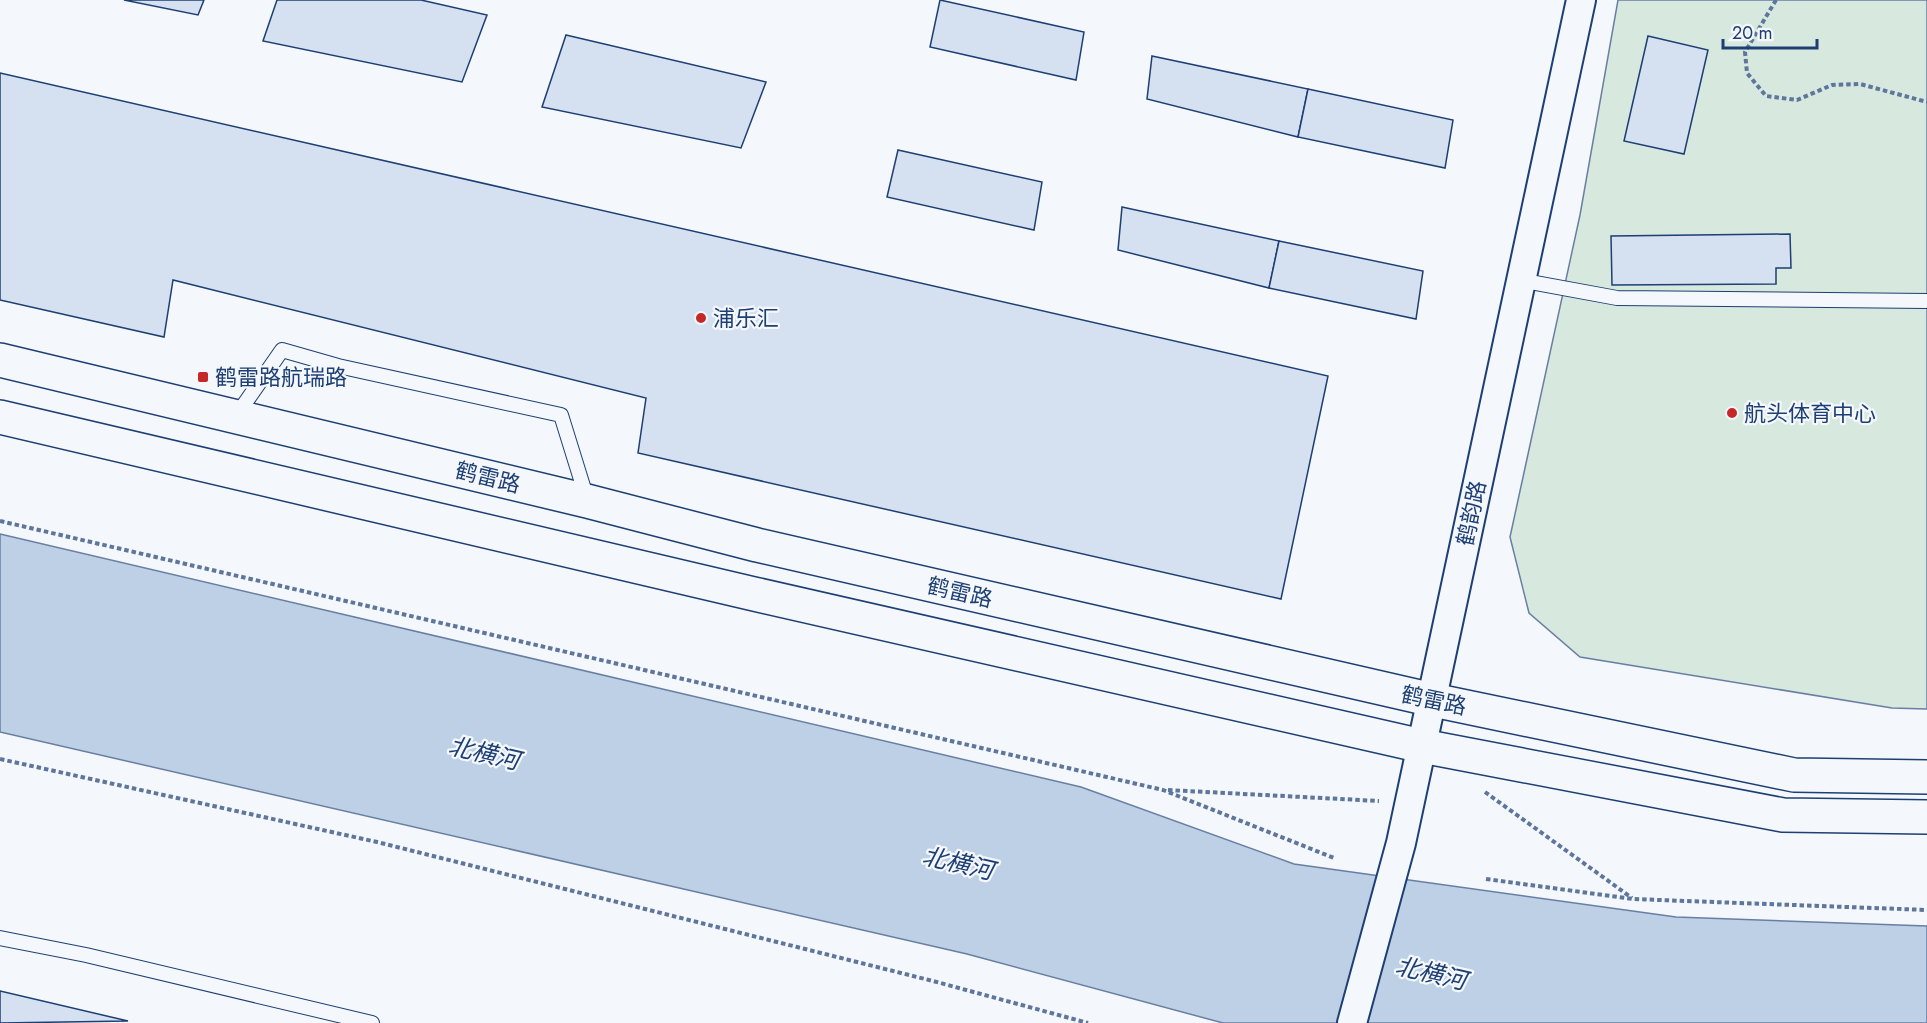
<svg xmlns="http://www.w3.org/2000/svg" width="1927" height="1023" font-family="Jost,'Noto Sans SC',sans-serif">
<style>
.green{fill:#d7e8df;stroke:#687fa3;stroke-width:1.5}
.water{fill:#bed0e5;stroke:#687fa3;stroke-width:1.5}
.building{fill:#d5e0f0;stroke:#1d3f73;stroke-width:1.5}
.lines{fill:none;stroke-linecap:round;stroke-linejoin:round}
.service-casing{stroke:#1d3f73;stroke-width:16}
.minor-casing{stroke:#1d3f73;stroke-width:32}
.tertiary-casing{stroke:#1d3f73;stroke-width:36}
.path{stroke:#5e769c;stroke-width:4;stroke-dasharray:4.5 3;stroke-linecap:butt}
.service{stroke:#f4f7fb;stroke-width:14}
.minor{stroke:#f4f7fb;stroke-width:28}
.tertiary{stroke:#f4f7fb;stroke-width:33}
.poi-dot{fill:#c62828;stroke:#f4f7fb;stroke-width:2}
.labels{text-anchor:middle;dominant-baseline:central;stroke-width:4.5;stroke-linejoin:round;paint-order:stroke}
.poi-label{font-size:22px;fill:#1d3f73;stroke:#f4f7fb;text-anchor:start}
.street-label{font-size:22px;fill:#1d3f73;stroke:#f4f7fb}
.water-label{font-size:24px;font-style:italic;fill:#1d3f73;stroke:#f4f7fb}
</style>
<rect width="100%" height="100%" fill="#f4f7fb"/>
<path class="green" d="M1618,0H1927V709L1892,708L1580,657L1529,613L1510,537L1580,215Z"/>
<path class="water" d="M0,534L1081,787L1294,864L1676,917L1927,926V1023H1223L967,954L0,732Z"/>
<g class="building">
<path d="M124,0H204L198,15Z"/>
<path d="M277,0H421L487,15L462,82L263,41Z"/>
<path d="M940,0L1084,32L1076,80L930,47Z"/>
<path d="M566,35L766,82L741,148L542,107Z"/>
<path d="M1648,36L1708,50L1684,154L1624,141Z"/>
<path d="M1152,56L1308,89L1298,137L1147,99Z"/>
<path d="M0,73L1328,376L1281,599L638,453L646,398L173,280L164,337L0,300Z"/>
<path d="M1308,89L1453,120L1445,168L1298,137Z"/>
<path d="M898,150L1042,182L1034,230L887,197Z"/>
<path d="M1122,207L1279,241L1269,288L1118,250Z"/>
<path d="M1790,234L1791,268H1776V284L1612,285L1611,236Z"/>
<path d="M1279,241L1423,271L1416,319L1269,288Z"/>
<path d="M0,991L128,1021L0,1023Z"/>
</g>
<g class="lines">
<g class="service-casing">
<g id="service">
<path d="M1519,280L1617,298L1927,301"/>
<path d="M236,416L282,350L338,366L561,415L587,499"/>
<path d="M0,938L86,955L372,1023"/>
</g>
</g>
<g class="minor-casing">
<path id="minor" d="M1352,1023L1401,843L1581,0"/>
</g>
<g class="tertiary-casing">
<g id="tertiary">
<path d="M0,360L587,501L757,545L1433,700L1794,775L1927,777"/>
<path d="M0,417L754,594L1422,746L1783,815L1927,817"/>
</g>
</g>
<g class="path">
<path d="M1776,0L1745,52L1747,73L1766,96L1797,100L1832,85L1860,84L1927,102"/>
<path d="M0,521L1163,790L1334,858"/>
<path d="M0,759L377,842L933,981L1088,1023"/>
<path d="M1168,790L1379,801"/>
<path d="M1485,792L1632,898"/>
<path d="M1486,879L1633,899L1927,910"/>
</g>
<use href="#service" class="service"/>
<use href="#minor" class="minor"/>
<use href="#tertiary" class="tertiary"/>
</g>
<g class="poi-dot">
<circle cx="701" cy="318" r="6"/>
<rect x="197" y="371" width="12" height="12" rx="3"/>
<circle cx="1732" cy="413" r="6"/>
</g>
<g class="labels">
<g class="poi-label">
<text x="713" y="318">浦乐汇</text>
<text x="215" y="377">鹤雷路航瑞路</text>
<text x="1744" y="413">航头体育中心</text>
</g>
<g class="street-label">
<text transform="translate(488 477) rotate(14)">鹤雷路</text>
<text transform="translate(1471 513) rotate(-78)">鹤韵路</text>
<text transform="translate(960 592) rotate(13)">鹤雷路</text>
<text transform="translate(1434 700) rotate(12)">鹤雷路</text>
</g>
<g class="water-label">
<text transform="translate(484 753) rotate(13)">北横河</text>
<text transform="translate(958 863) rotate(13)">北横河</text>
<text transform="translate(1431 973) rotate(13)">北横河</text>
</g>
</g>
<path d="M1723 39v9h94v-9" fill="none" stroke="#1d3f73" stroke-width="3"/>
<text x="1732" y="39" font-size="18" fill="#1d3f73" stroke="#f4f7fb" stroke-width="4.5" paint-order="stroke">20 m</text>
</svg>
